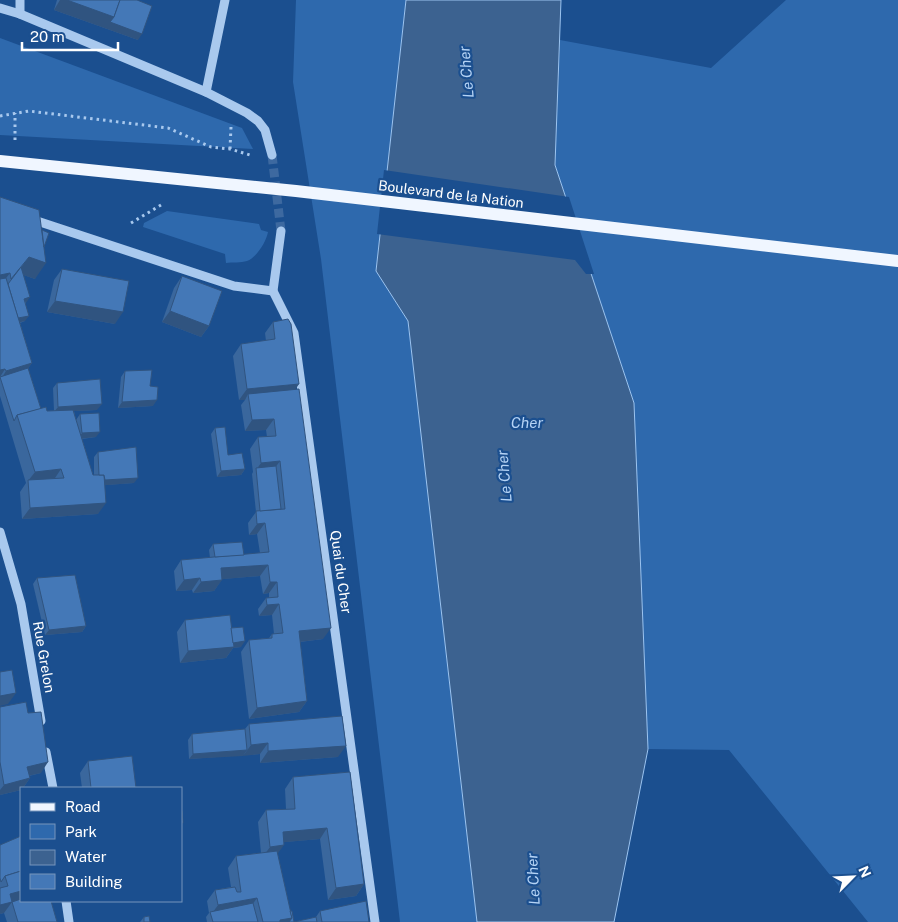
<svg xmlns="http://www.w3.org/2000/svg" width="898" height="922" font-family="'Public Sans',sans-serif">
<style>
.green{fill:#2e69ad}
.water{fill:#3c6290;stroke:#9cc4f0}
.pier{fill:#1b4f8f}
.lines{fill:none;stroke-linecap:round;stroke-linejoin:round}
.minor-tunnel{stroke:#3d69a0;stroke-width:9;stroke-dasharray:9 4.5;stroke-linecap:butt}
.path{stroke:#a9c9ee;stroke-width:3;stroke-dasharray:2.5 4;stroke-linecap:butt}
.minor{stroke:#a9c9ee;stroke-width:9}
.major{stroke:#f0f6ff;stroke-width:12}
.wall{fill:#3a679d}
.shaded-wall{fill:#305480}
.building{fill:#4478b7;stroke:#305480}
.labels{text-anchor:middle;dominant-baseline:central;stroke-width:4.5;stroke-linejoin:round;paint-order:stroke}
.street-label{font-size:14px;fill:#fff;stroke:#1b4f8f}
.water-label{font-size:15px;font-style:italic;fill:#b5d3f5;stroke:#1b4f8f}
</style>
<rect width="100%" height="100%" fill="#1b4f8f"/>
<g class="green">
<path d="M296,0H406L376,271L408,321L477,922H400L321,259L293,82Z"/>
<path d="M786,0H898V922H868L729,750L648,749L634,403L555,165L560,40L711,68Z"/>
<path d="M0,38L242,128L253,149L0,135Z"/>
<path d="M167,211L259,224L261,230L268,232C266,242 257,257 247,261C241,263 232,262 226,263L225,254L143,227L144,223Z"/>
</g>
<path class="water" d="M406,0H561L555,165L634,403L648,749L614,922H477L408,321L376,271Z"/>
<path class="pier" d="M384,170L569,197L594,274H586L575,260L377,234Z"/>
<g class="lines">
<path class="minor-tunnel" d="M272,155L281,231"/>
<g class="path">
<path d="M0,116L29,111L168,128L211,147L230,149L250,155"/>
<path d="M15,140V113"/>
<path d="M230,149L231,127"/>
<path d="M131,223L161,205"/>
</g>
<g class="minor">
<path d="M20,0V14"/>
<path d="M0,8L20,14L206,92L247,113L258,121L265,130L272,155"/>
<path d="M206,92L225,0"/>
<path d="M31,219L234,286L273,291"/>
<path d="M281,231L273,291L294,333L375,922"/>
<path d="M0,532L21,604L41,721"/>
<path d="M46,752L53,788"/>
<path d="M66,901L69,922"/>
</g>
<path class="major" d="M0,161L296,191L898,261"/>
</g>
<g class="wall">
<path d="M57,0H137L138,40L54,10Z"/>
<path d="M0,197L44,247L35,279L24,275L26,303L25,321L20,323L32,363L28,368L41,409L47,411H54L53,388L57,383L97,410L74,411L76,420L80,414L96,437L82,439L93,475H94V457L98,452L134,483L105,485L98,514L22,519L20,492L26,483L0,396Z"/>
<path d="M62,269L115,324L47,312L54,280Z"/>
<path d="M182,276L209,326L201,337L162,322L174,288Z"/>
<path d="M273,322L295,389L323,639L300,642L307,701L299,712L249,719L241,652L249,640L269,638L272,634H274L272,615L259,616L258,609L266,598H269V593L263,594L260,576L222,579L214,591L193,593L192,590L176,591L174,571L181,560L210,558L209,550L213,544L244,555L260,553L257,534L249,535L248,523L256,512L252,474L253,472L250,449L258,437H267L266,430L245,431L241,405L245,400H239L233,356L241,344L266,341L265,333Z"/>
<path d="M125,371L150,386L153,406L118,408L121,377Z"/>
<path d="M215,428L228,455L245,469L241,475L217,477L211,434Z"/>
<path d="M37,578L86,626L82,632L45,635L33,584Z"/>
<path d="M185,620L231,628L241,647L233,648L226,658L180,663L177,632Z"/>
<path d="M0,707L41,773L29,776L30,778L23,788H21V790L0,795Z"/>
<path d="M249,724L338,757L260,763V754L189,759L188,740L192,734L245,729Z"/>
<path d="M88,761L136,788H82L80,773Z"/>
<path d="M350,772L364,884L356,896L328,900L320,839L284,842L277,854L290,911L294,922H207L206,917L209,913L207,901L215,890L231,887L228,868L236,856L261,853L258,822L266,810L286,809L285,789L293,777Z"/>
<path d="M0,845L57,922H7L4,913L0,914Z"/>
<path d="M320,911L369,922H294L316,917Z"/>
<path d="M144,917L150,922H140Z"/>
</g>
<g class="shaded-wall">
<path d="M60,0H67L114,17L142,34L138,40L54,10Z"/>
<path d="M29,257L46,263L35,279L17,273L4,290Z"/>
<path d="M10,273L0,286V275Z"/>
<path d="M30,297L26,303L24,299Z"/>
<path d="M55,301L123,312L115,324L47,312Z"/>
<path d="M170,311L209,326L201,337L162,322Z"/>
<path d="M29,316L25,321L9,325L13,319Z"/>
<path d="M32,363L24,374L1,379L6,371Z"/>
<path d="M5,369L0,377V370Z"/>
<path d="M299,384L291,396L248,394L245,400H239L247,389Z"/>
<path d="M157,400L153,406L118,408L122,402Z"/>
<path d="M102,404L97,410L54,412L58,407Z"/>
<path d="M274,419L266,430L245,431L252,420Z"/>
<path d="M100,432L96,437L78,439L82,433Z"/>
<path d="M280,461L272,472L256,470L261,463Z"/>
<path d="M61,469L53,481H28L35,472Z"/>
<path d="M245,469L241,475L217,477L221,471Z"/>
<path d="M138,478L134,483L95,486L99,480Z"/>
<path d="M106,503L98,514L22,519L30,508Z"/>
<path d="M265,523L257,534L249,535L257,524Z"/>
<path d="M268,565L260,576L213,580L221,568Z"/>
<path d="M200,578L192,590L176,591L184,580Z"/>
<path d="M222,580L214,591L193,593L201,582Z"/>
<path d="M270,582H277L269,593L263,594Z"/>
<path d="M279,604L272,615L259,616L267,605Z"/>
<path d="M86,626L82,632L45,635L49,630Z"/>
<path d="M331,628L323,639L291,643L299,631Z"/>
<path d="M245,641L241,647L233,648L226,658L180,663L188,651L229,643Z"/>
<path d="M16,693L8,704L0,706V696Z"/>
<path d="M307,701L299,712L249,719L257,708Z"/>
<path d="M268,743L260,754L243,756L251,745Z"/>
<path d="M346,746L338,757L260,763L268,751Z"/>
<path d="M247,750L243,756L189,759L193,754Z"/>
<path d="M48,762L41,773L19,778L27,767Z"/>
<path d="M30,778L23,788H21V790L0,795V790L4,785Z"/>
<path d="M327,828L320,839L275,843L283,832Z"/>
<path d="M284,845L276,856L262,858L270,847Z"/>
<path d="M364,884L356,896L328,900L336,888Z"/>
<path d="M21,891V900L12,902L4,913L0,914V905L10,894Z"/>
<path d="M257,898L249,909L211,915L218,905Z"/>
<path d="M292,918L289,922H279L280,920Z"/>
</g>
<g class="building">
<path d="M67,0H120L114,17Z"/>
<path d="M120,0H137L152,6L142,34L110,22L114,17Z"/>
<path d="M0,197L39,210L46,263L29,257L11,279L10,273L0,275Z"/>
<path d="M42,230L49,233L44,247Z"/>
<path d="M21,267L30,297L24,299L29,316L18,318L8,284Z"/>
<path d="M62,269L129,281L123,312L55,301Z"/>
<path d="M182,276L222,291L209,326L170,311Z"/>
<path d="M6,278L32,363L6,371L5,369L0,370V279Z"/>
<path d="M288,319L291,324L299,384L247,389L241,344L275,339L273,322Z"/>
<path d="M28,368L41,409L17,415L14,421L0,377Z"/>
<path d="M152,370L150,386L158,387L157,400L122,402L125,371Z"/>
<path d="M100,379L102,404L58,407L57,383Z"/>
<path d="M299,389L331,628L299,631L307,701L257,708L249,640L272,638V634L283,633L279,604L267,605L266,598L278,597L277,582H270L268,565L221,568L222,580L201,582L200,578L184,580L181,560L269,552L265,523L257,524L256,511L285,509L280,461L261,463L258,437L276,436L274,419L252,420L248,394Z"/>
<path d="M46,407L47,411L73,410L93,475H104L106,503L30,508L28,480L64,478L61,469L35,472L17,415Z"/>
<path d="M99,413L100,432L82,433L80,414Z"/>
<path d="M225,427L228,455L242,453L245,469L221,471L215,428Z"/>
<path d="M136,447L138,478L105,480L104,475H99L98,452Z"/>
<path d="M276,466L281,509L260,511L256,468Z"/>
<path d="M242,542L244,555L215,557L213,544Z"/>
<path d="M75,575L86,626L49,630L37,578Z"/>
<path d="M230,615L234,647L188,651L185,620Z"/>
<path d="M243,627L245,641L233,643L231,628Z"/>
<path d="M12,670L16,693L0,696V672Z"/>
<path d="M26,702L28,713L41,712L48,762L27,767L30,778L4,785L0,762V707Z"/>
<path d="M342,716L346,746L268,751V743L251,745L249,724Z"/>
<path d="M245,729L247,750L193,754L192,734Z"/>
<path d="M132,756L136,788H91L88,761Z"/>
<path d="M350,772L364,884L336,888L327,828L283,832L284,845L270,847L266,810L295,809L293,777Z"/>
<path d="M181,811H182L183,823H181Z"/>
<path d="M21,836V871L5,876L1,882L0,878V845Z"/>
<path d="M277,851L292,918L280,920V922H263L257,898L218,905L215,890L235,887L237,892H241L236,856Z"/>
<path d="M21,871V891L10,894L12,902L0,905V888L8,886L5,876Z"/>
<path d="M21,899V901H51L57,922H18L12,902Z"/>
<path d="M366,901L369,922H322L320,911Z"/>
<path d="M253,903L258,922H213L210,912Z"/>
<path d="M290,911H292L294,922H289L292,918Z"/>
<path d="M149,916L150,922H144V917Z"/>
<path d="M316,917L317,922H294Z"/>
</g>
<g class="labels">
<g class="street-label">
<text transform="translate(451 194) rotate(7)">Boulevard de la Nation</text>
<text transform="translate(341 572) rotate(82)">Quai du Cher</text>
<text transform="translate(44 657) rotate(80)">Rue Grelon</text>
</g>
<g class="water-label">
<text transform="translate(466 72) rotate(-95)">Le Cher</text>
<text x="527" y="422">Cher</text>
<text transform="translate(504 476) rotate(-95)">Le Cher</text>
<text transform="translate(533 879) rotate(-93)">Le Cher</text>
</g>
</g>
<rect x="20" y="787" width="162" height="115" fill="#1b4f8f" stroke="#7695bc"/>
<rect x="30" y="803" width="25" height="8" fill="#f0f6ff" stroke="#7695bc"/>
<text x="65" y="812" font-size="15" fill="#ffffff">Road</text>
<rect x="30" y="824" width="25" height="15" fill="#2e69ad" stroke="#7695bc"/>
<text x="65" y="837" font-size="15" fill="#ffffff">Park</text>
<rect x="30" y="850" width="25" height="15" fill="#3c6290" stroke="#7695bc"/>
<text x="65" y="862" font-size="15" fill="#ffffff">Water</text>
<rect x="30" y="874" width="25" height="15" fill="#4478b7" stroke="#7695bc"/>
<text x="65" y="887" font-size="15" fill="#ffffff">Building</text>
<g transform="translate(853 877) rotate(66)" stroke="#1b4f8f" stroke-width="4" paint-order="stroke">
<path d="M0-4L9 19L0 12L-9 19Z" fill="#ffffff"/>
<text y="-8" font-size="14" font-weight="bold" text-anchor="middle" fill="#ffffff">N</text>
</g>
<path d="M22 42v8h96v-8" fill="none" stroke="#ffffff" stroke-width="2.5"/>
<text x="30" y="42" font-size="15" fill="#ffffff" stroke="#1b4f8f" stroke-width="4" paint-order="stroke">20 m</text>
</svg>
